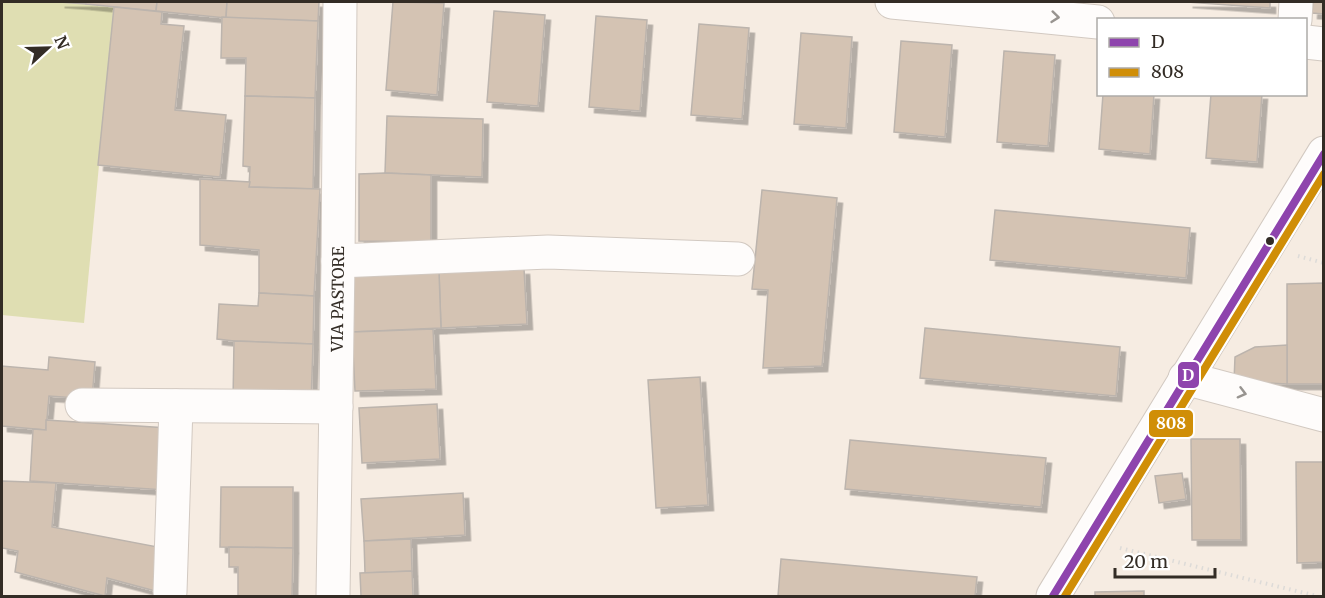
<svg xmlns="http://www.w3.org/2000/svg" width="1325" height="598" font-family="Merriweather,serif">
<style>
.green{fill:#dfdeb2}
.building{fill:#d4c3b3;stroke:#bcb4ad;stroke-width:1.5;filter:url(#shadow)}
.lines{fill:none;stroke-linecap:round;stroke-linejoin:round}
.minor-casing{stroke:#d2c9c1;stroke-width:35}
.major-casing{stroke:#d2c9c1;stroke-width:35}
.path{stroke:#dddbd8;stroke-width:4;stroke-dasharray:1.5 4.5;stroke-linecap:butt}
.minor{stroke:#fefcfb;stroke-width:33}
.major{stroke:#fefcfb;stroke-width:33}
.bus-1-casing{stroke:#fff;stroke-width:12}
.bus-2-casing{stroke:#fff;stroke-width:12}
.bus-1{stroke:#8e44ad;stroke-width:8}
.bus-2{stroke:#d08e07;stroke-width:8}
.oneway{stroke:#989490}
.bus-dot{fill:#332c25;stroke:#fff;stroke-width:2}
.labels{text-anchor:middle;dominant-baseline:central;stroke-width:4.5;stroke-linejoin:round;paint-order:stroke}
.street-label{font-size:16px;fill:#332c25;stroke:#fff}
.line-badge{stroke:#fff;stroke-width:2}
.badge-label{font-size:16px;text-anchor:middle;font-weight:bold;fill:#fff}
</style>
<defs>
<filter id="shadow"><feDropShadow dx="5.5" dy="5.5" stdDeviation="0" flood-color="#0004"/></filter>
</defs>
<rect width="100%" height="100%" fill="#f6ece2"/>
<path class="green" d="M2,2H63L114,7L84,323L2,315Z"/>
<g class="building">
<path d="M59,2H86V4Z"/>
<path d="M86,2H157L156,11L86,4Z"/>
<path d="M157,2H227L226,18L156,11Z"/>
<path d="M227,2H319L318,21L226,18Z"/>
<path d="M393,2L444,3L437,95L386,90Z"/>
<path d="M1187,2H1270V8Z"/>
<path d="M1313,2H1324V14L1312,13Z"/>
<path d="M114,7L162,12L161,24L184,26L175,110L226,115L220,177L98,165Z"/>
<path d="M494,11L545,15L538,106L487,102Z"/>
<path d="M596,16L647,20L640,111L589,107Z"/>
<path d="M222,17L318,21L315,98L245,96L246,58H221Z"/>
<path d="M699,24L749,28L742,119L691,115Z"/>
<path d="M801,33L852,37L846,128L794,124Z"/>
<path d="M901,41L952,45L945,137L894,132Z"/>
<path d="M1004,51L1055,55L1048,146L997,142Z"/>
<path d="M1103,94H1154L1150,154L1099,149Z"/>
<path d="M1211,94H1262L1257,162L1206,158Z"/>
<path d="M245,96L315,98L313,189L249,187L250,167L243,166Z"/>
<path d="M387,116L483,119L482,177L385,173Z"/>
<path d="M385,173L431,175V242L359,241V174Z"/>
<path d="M200,179L250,182L249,187L320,189L314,296L259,293V250L200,245Z"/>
<path d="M762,190L837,198L822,366L763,368L768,290L752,289Z"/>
<path d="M995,210L1190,228L1186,278L990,260Z"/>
<path d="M524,269L527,324L441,328L439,272Z"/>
<path d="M439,272L441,328L352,332L350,276Z"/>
<path d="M1324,283V384H1287V284Z"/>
<path d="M259,293L314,296L313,344L234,341L217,339L219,304L258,306Z"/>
<path d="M925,328L1120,347L1116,396L920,378Z"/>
<path d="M433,329L436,389L355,391L352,332Z"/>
<path d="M234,341L313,344L311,404L233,401Z"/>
<path d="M1287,345V384L1234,381L1235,357L1255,347Z"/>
<path d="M49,357L95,362L92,399L49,396L46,430L2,426V366L48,370Z"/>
<path d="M700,377L708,505L656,508L648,380Z"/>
<path d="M437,404L440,459L362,463L359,408Z"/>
<path d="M46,420L168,428L165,490L30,481L33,429L46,430Z"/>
<path d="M1191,439H1240L1241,540H1192Z"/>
<path d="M850,440L1046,458L1041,507L845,489Z"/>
<path d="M1296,462H1324V562L1297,563Z"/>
<path d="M1182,473L1186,499L1159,503L1155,476Z"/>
<path d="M2,481L56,483L52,527L163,548L159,592L107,578L105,596L15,572L18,551L2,548Z"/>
<path d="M221,487H293V548L220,547Z"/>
<path d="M463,493L465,535L364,541L361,499Z"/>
<path d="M411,539L412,571L365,573L364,541Z"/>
<path d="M229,547L293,548L292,596H238V567H229Z"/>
<path d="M781,559L977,577L975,596H778Z"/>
<path d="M412,571L413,596H361L360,573Z"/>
<path d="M1144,591V596H1095V592Z"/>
</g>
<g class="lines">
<g class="minor-casing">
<g id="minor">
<path d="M892,2L1098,22"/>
<path d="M1295,20L1296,2"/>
<path d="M1306,42L1324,44"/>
<path d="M338,261L548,252L738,259"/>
<path d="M1185,378L1324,415"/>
<path d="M82,405L336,407"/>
<path d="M170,592L176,406"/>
<path id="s1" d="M333,596L338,261L340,2"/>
</g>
</g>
<g class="major-casing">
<path id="major" d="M1053,596L1324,153"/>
</g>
<g class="path">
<path d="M1298,256L1324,263"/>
<path d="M1120,548L1317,596"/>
</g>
<use href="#minor" class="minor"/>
<use href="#major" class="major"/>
<g class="bus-1-casing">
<path id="bus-1" d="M1053,596L1324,154"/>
</g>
<g class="bus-2-casing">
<path id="bus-2" d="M1065,596L1324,174"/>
</g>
<use href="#bus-1" class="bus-1"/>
<use href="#bus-2" class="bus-2"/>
</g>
<defs><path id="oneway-chevron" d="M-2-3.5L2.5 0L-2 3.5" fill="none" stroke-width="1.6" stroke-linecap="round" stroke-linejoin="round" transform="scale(1.5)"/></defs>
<g class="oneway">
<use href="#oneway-chevron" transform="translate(1055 17) rotate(6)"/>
<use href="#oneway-chevron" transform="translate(1242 393) rotate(15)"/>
</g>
<circle class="bus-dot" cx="1270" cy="241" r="5"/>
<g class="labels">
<g class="street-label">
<text stroke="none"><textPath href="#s1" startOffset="297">VIA PASTORE</textPath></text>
</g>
</g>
<g class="line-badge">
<rect x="1177" y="361" width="23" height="28" rx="6" fill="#8e44ad"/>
<rect x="1148" y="409" width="46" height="29" rx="6" fill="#d08e07"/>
</g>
<g class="badge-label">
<text x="1188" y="381">D</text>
<text x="1171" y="429">808</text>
</g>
<rect width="1325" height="598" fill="none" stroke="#332c25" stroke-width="6"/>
<rect x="1097" y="18" width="210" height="78" fill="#ffffff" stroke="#adaba8" stroke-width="1.5"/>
<rect x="1109" y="38" width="30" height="9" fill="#8e44ad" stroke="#adaba8" stroke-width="1.5"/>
<text x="1151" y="48" font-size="18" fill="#332c25">D</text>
<rect x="1109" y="68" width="30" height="9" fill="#d08e07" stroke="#adaba8" stroke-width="1.5"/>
<text x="1151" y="78" font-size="18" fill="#332c25">808</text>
<g transform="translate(48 48) rotate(68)" stroke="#ffffff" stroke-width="4.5" paint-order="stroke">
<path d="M0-4.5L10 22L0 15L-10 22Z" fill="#332c25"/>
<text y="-9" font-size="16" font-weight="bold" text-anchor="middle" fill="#332c25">N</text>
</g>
<path d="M1115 568v9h100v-9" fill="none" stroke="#332c25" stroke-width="3"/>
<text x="1124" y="568" font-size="18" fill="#332c25" stroke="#ffffff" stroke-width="4.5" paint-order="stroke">20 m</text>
</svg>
